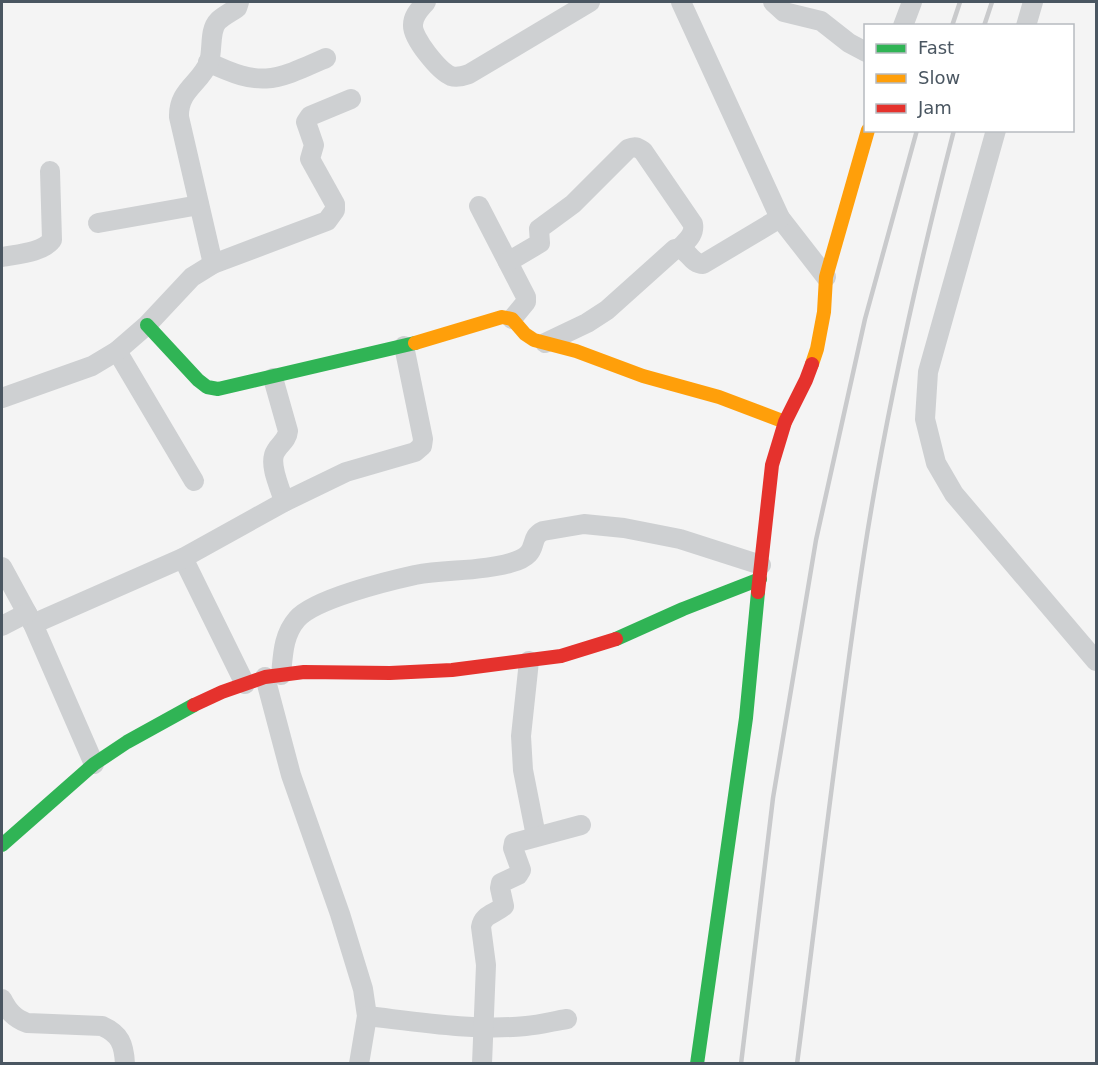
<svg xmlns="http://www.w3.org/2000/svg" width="1098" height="1065" font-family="'DejaVu Sans',sans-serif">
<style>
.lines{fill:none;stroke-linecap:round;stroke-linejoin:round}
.street{stroke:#ced0d2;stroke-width:20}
.fast{stroke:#30b455;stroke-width:14}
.slow{stroke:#ff9f0a;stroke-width:14}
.jam{stroke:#e5322d;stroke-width:14}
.rail{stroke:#c9cacc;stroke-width:4.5}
</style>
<rect width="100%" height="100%" fill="#f4f4f4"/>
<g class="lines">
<g class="street">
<path d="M426,2C420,9 413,15 413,25C412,38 439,71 451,76C457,78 463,76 469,74L590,2"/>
<path d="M681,2L780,218L826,277"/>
<path d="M773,2L784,12L821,21L849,43L866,52"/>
<path d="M903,26L912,2"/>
<path d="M1026,26L1033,2"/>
<path d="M208,62C262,88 274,81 326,58"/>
<path d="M996,130L928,372L925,419L936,463L954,494L1096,661"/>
<path d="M479,206L526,297V302L512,319"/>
<path d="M98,223L199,205"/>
<path d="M2,257C17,254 42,253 52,240L50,171"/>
<path d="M508,262L540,243L539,229L573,204L628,149C635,146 637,147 643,151L693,224C695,235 686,241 680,248"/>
<path d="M213,264L179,117C178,90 200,84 209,62C213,50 209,30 218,21C223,16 231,12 237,8L239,2"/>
<path d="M545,343L587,323L607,310L675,249L680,248C689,252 692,264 703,264L780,218"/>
<path d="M117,351L194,481"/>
<path d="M273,378L288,431C287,442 277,445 274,455C270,469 281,489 284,502"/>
<path d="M2,398L92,366L117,351L147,325L192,277L213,264L327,221L335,210V204L310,159L314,145L306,122L310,116L351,99"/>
<path d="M183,558L245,684"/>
<path d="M2,567L33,624L94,764"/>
<path d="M33,624L183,558L284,502L346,472L415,452L422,446L423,439L404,346"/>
<path d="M2,626L27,613"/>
<path d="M529,661L521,736L523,770L536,836"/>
<path d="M281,675C283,655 283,635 297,619C314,599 388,581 415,575C447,569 479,572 510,563C543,554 526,539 543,531L584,524L624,528L680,539L761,565"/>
<path d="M265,677L291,775L340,914L363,989L367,1016L359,1064"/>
<path d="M2,999C8,1011 14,1018 27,1023L102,1026C120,1034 124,1044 125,1064"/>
<path d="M367,1016C419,1022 474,1031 526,1026C540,1025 554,1021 567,1019"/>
<path d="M482,1064L486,965L481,927C483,914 495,914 504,906L500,888L501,883L518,875L521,870L513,848L514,843L581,825"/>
</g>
<g class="fast">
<path d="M147,325L198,380L207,387L218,389L415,343"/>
<path d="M616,639L683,609L760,579"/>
<path d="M2,845L94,764L127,742L194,705"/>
<path d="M697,1064L746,718L758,592"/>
</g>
<g class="slow">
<path d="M415,343L502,317L512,319L525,334L534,340L576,351L643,376L719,397L785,422"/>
<path d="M812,364L817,349L824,312L826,277L868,130"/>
</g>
<g class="jam">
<path d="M758,592L772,465L785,422L806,380L812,364"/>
<path d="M194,705L222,692L265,677L304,672L390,673L452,670L561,656L616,639"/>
</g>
<g class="rail">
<path d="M952,26L960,2"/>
<path d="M984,26L992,2"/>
<path d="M741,1064L773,798L816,540L865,319L917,130"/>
<path d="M797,1064C819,894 838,723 864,554C886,411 918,270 954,130"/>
</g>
</g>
<rect width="1098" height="1065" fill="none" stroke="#4a5661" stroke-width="6"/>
<rect x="864" y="24" width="210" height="108" fill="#ffffff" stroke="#b7bbc0" stroke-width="1.5"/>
<rect x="876" y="44" width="30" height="9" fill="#30b455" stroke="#b7bbc0" stroke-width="1.5"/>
<text x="918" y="54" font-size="18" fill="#4a5661">Fast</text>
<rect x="876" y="74" width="30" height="9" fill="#ff9f0a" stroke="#b7bbc0" stroke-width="1.5"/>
<text x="918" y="84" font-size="18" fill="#4a5661">Slow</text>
<rect x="876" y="104" width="30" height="9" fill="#e5322d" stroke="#b7bbc0" stroke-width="1.5"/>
<text x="918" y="114" font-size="18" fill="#4a5661">Jam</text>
</svg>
